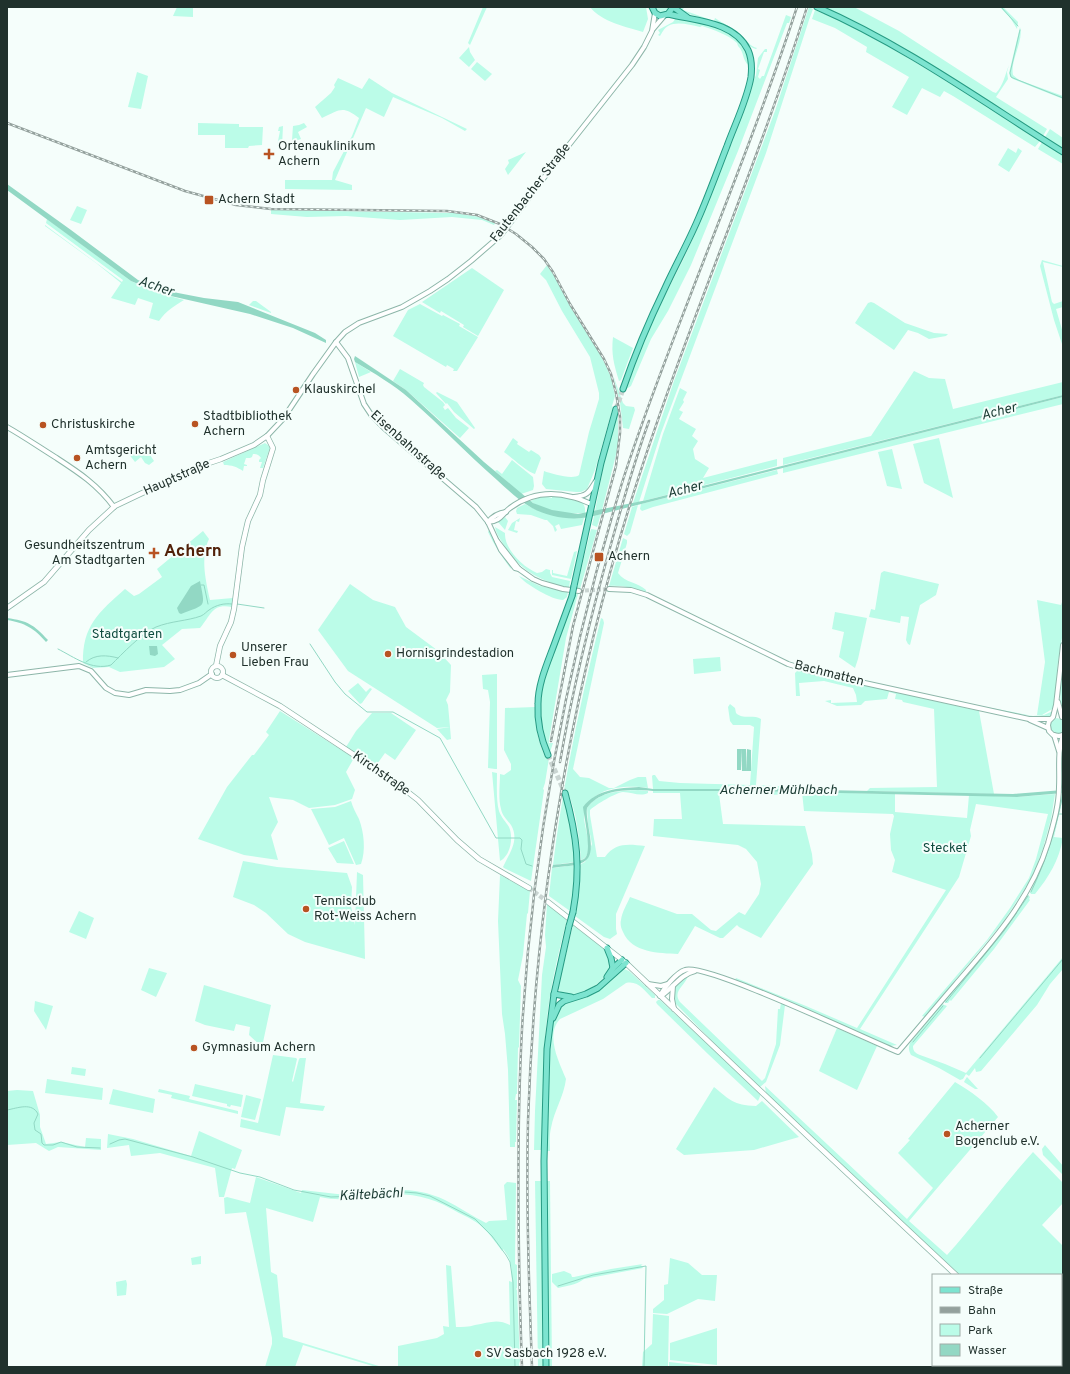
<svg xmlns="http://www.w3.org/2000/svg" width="1070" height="1374" font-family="Overpass,sans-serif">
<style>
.green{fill:#bbfce8}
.water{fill:#92d8c4}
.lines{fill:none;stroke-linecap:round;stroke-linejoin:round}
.stream{stroke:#92d8c4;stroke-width:1}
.tertiary-tunnel{stroke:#cad5d2;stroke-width:4;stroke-dasharray:4 2;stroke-linecap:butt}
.secondary-tunnel{stroke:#cad5d2;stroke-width:4.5;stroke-dasharray:4.5 2;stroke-linecap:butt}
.primary-tunnel{stroke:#cad5d2;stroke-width:5;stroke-dasharray:5 2.5;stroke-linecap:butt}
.tertiary-casing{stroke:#8db6a9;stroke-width:6}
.secondary-casing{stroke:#8db6a9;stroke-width:6}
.primary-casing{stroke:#259a82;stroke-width:7}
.tertiary{stroke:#fff;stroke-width:4}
.secondary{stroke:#fff;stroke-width:4.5}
.primary{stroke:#7de4d0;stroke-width:5}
.rail-casing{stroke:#94a19d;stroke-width:2.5}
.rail{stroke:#f5fefb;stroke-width:1;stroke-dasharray:3;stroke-linecap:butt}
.primary-bridge-casing{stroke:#259a82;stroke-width:7;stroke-linecap:butt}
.primary-bridge{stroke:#7de4d0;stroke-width:5}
.poi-dot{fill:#b85322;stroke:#f5fefb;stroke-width:1.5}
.labels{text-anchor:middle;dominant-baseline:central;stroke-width:4;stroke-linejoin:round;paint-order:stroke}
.poi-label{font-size:13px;fill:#20312c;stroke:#f5fefb;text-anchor:start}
.street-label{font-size:13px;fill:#20312c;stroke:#f5fefb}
.park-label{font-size:13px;fill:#0e4b3e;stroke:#f5fefb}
.water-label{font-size:14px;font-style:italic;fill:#1a3b33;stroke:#f5fefb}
.district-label{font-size:17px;font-weight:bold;fill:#512109;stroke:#f5fefb}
</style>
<rect width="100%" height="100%" fill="#f5fefb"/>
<g class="green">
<path d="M177,7H193V17L173,16Z"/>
<path d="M483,7H487L470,45L468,43Z"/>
<path d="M590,7H646L648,19L643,32C626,27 602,22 590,7Z"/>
<path d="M655,7H671L666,13C660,13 657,13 655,7Z"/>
<path d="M681,7H684L683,10L714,21L715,18C723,24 733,27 740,34C746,39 750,47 757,48L756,49C748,48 740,35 732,30C716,20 696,18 679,10Z"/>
<path d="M809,7L813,9L809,20L766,153L661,433L639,502L633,503L674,381L775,111Z"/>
<path d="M824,7H854L899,31L993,92L996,93C1003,86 1005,75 1009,65L1007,72L1008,79L996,97L1047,129L1043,136L1038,134Z"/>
<path d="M1000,7H1003L1018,22L1017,29L1011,19Z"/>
<path d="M815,10L824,14L825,13C879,39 930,70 981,103C1001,115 1020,129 1040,141L1035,147L953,96L944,91L940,97L922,88L907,115L892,107L909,77L866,52L867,47L835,28L812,19Z"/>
<path d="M786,15L791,17L789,23H787L738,151L691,265L668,311L651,339L631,386L625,390L643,342L655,315L684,258L699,225H698L750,88L756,75L758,58L765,49H767V52H764L758,69L760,70L758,77L760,79L762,76H764Z"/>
<path d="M676,18C705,24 745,28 749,66C741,58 745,53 738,46L737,43C727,34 714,30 702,26L700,27C690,25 677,21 668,26C664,28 662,33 660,36L658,35L660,33L658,30L673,22Z"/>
<path d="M1020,27C1024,41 1010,60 1013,75L1019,80L1063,96V99L1013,79L1010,76L1009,73Z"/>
<path d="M469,47L470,52L475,60L469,67L459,58Z"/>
<path d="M477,62L492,74L485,81L471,69Z"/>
<path d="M137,72L148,76L141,109L128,107Z"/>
<path d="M338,78L362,89L369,78L392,93L467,129L465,131L442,118L393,97L384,117L366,108L335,180L352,185V190L285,189V180H332L333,172L352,136L359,118C342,105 340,110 322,118L315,107L331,93L335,87L334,85Z"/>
<path d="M198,123L239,124V127H263L262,145L249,146L248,148H225V135H198Z"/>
<path d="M304,123L307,127L298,132L301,139L298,140H292L293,126L299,125Z"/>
<path d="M283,126L282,146H277L280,131H278L279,127Z"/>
<path d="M1050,129L1063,138V149L1045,137Z"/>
<path d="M1042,142L1063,154V164L1038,149Z"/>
<path d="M1008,148L1016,153L1018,148L1022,151L1009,172L998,165Z"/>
<path d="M526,152L508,175L505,169L509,163L508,160Z"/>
<path d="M77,206L87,210L81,224L70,220Z"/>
<path d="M271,210L454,213L480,217L495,223L494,225L482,220L452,217L400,220L346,216L307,217L271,214Z"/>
<path d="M47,219L131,281L155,292L184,300C174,306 166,311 159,321L149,318L153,303L138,298L135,305L111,298L121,283L96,263L45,226V225L122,282L123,280L46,223Z"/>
<path d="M1042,260L1063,266V267L1043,262L1052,302L1054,304L1063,301V307L1056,309L1063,333V347L1054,320L1040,266Z"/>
<path d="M547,265L555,277L573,311L599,352L604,362L611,377L615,396L612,406L613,407L595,470L587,489L581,492H576L546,489L542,484L544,471C552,474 573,480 579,475L589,432L599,399V393L590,357L562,311L546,280L540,274Z"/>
<path d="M472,268L504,290L478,336L463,327L464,325L441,311L440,313L422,302Z"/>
<path d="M253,301H256L271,312V313L249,305Z"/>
<path d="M871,302L874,303L905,323L934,333L948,334L946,336L929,339L918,333L908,330L894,350L855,323L868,303Z"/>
<path d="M420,304L442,316L443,315L460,324L459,326L478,337L457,371H453L454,369L447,365L446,367L393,336L408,310Z"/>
<path d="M613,337L633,348L621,380L619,381C614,365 611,354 613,337Z"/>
<path d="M355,362L371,372L359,377Z"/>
<path d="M400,369L424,383L423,385L424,387L443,402L445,405L443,407L445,410L448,408L456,418L469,428L460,438L406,390L393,381Z"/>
<path d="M914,371L929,378L945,379L953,409L1063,382V395L783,465V458L871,436Z"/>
<path d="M613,375L623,403L626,406L634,407L635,410L629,429L623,428L620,403Z"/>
<path d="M680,388L687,392L683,400L684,402L679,410L683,412L679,419L696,429L692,436L698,441L693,449L695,459L709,468L703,478L777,459V466L643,501L663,434Z"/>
<path d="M437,392L457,402L475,428L474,429L454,412L447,403L446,404L436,393Z"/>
<path d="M1063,397V404L783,473V468Z"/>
<path d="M618,413V447L602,510L595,511L604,463Z"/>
<path d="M513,438L518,442L517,444L529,452L531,450L539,455L541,458L535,474C528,473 511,457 504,452Z"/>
<path d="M939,438L953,498L924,483L913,444Z"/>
<path d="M265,443L268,445L270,448L263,468H260L262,462H259V460L261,458C259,455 257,454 253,454L252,457L250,458H246L244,464L247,465V466H244L243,471C237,467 232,465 224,465L223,462Z"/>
<path d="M138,445L141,448L144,446L154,461L149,465L145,463L141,457L135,462L128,453Z"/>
<path d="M892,449L902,489L887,486L878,452Z"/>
<path d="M512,460L533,477L534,486L533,490L521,494L495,471L497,470L502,474Z"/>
<path d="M777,470L778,474L653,507L642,511L640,509L641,504Z"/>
<path d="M544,496L552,498V496C563,496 573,500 583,503L585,508V513C568,515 544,511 530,501Z"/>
<path d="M525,504C542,514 563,519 584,518L582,525L561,529L559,524L555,526L557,530L555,532L553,526L547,520H545L531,515L517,514L516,511L517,508Z"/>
<path d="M638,505L630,533L627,536L624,534L632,507Z"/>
<path d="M601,514L597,527L592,525L594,516Z"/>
<path d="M505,517L508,521L505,530L498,522Z"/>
<path d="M520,518L519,522L516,521L514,530L518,531L517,533L508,530L512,523Z"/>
<path d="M495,527L505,533C504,549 523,567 537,573L542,572L546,569L550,570V573L552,577L570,581L569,588C540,582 516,568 502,542C499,537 496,533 495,527Z"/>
<path d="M591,529L597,530L580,589L577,588L578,582Z"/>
<path d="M489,530L498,549L510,564L511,569C502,557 494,545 488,532Z"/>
<path d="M203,531L209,539C200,558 206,581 210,600L233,598L232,607C212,603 211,615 200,628L182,629L162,645L175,659L164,667L120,672L109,667L93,668L83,663C82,626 99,612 125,589L134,596L139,594L162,577L157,569Z"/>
<path d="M623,538L627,540V543L618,573C625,583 638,582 646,590V592C634,588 622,585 609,586Z"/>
<path d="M577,551L571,579L552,575V570H553V573L567,576L574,552Z"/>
<path d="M884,571L939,584L936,595L920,605L910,645L908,644L906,640L909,617L901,616L900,623L869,617L871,609L875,610L881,573Z"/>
<path d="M519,576L540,586L568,592L567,597L563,600C552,600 525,584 519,576Z"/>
<path d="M350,584L373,600L395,607L406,627L437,650L451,665L450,692L446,700L448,705L450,727L437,728L348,671L318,630Z"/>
<path d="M575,594H578L566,638L549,740V743H553L550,752L545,783L543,789L544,790L531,881L504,868L503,867C509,854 520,840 511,825C507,820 502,815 501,809C498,798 500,785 500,774L504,775L511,770V764L504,750L505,708L535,707C535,724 538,744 546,758L550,752L543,733L541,719L540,706L542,684Z"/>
<path d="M1063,599V632L1058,662L1054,708L1042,715H1037L1045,662L1037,600L1061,605Z"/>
<path d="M835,612L867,618L858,659L855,668L839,657L844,632L832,629Z"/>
<path d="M601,618L603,619L604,623L573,769L580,777L589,778L609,788H614L630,780L638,777H646L648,788C634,786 614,786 601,793C596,795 591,800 586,804C585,808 584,812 584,817C584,828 596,855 581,860C579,838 577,812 567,791L563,797C570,818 573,840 575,862L553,865C563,782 581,699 601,618Z"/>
<path d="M720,657L721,671L694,674L693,659Z"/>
<path d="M1063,659V708H1061L1060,691Z"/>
<path d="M798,670L979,711L994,794L867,791L870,788L937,787L934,709L903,702L902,700L895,699L896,694L889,692L887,699L865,701L861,705L837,706L825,701L831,700V703L857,702L856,695L853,688L824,681L799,683L800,696H796L795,673Z"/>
<path d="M497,674V769H495L488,768L490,702L488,690L483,689L482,675Z"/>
<path d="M358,683L366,692L370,688L372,689L362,703L360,704L348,691Z"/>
<path d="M730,704L735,708L736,713C743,720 753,714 761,719L756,785L798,787L799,789H653L652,776L653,775H655L659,781L680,783L750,785L754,727L750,725H733L730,721L728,707Z"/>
<path d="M976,705L1033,716L1044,715L1053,711L1051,716L1045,718L1010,713Z"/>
<path d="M280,711L354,758L346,772L355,790L352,799L335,805L309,808L293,800L269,797L278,822L271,835L278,860L244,855L198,839L227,787L252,755H254L269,735L266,732Z"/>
<path d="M372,713H391L416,730L395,760L385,753L375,767L346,747L356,731Z"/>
<path d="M1057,718L1063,720V732L1059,734L1052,731C1049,725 1051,720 1057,718Z"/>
<path d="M450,727L451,739L447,740L437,729Z"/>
<path d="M492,772L497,773C497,785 496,800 499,811C501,817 506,822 509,827C514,838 510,856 500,861Z"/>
<path d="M638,790L648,791V793C640,797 632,792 623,792C615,793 597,804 590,810V815L597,857H605C615,842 629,844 645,846L616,914V929L617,934L610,939L604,937L575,916L581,864L585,862L592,844L588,824L587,808C599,791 620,791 638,790Z"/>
<path d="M653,791H749L799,792V795L719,794L723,824L805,826L812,854L813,864L761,938L739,927L737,925L723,938H720L695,926L678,954C659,953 632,953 623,932C621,928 620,924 621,920C622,912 627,904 630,897L677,914H692L711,930L716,931L739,912L745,915L759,894L761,884L757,862L746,849L738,845L653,836L654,819H682L680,793H653Z"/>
<path d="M802,792L895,794V812L967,818L969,795L1017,797L1055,794L1051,819L1043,848L1033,876L1004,921L925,1017L922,1016L987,940L1010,908L1029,878L1036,859L1048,814L976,804L970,830L971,836L959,877L860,1029L897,1045L890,1046L774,995L735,980L736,978L806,1006L857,1028L946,890L892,872L895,860L891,850L890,834L894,816L893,814L804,811Z"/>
<path d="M1062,793L1063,797L1054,837L1063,838C1059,860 1049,877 1035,894H1031L1030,892L1042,866L1048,849Z"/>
<path d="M351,801C353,808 356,813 359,819C364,832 366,851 361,864L356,865L344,838L329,845L311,809L335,807Z"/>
<path d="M344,841L354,864L337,863L328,848Z"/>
<path d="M243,861L277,867L347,873L352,887L351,906L355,925L357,872L363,875L365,959L305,942L288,934L266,913L254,905L233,897Z"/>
<path d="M575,865L574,892L570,911L549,896L552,868Z"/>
<path d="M500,875L530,891L528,913L527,914L523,955L518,980L521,986L519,1047L518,1048L517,1094H516L515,1100H517L516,1142H515V1147H510L508,1070L505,1034L502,1014L498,921Z"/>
<path d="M1028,895L1030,897L1029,899L1030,900L994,949L951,1001L950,1000L948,1003H945V1000L1010,922Z"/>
<path d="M547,904L567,919C560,947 553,975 549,1003C542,1051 543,1101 542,1150H534L535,1111L542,975L546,947L545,935Z"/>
<path d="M79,911L94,918L86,939L69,932Z"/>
<path d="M573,925C582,932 606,947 609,957C618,982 564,1007 558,988Z"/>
<path d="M1063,957V969L1050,984L1037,1005L981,1071L976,1072L975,1068L969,1076L966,1074L963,1079L960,1080L939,1068L911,1055C909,1051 908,1048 910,1043L942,1004L947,1006L913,1046C913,1051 915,1053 920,1055L945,1064L966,1073Z"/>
<path d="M149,968L167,973L156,997L141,990Z"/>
<path d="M624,969L629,971L655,995V998H652C645,991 638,980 626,983L603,999L560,1019C545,1035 559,1062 566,1079C564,1096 554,1111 551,1128C549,1136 550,1144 550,1151H546L550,1042L551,1029L556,1012L561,1005L586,996Z"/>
<path d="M688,976C685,986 672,991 680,1002L762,1081L765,1078L776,1044L778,1009H780L781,1003L785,1005L780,1045L766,1082L760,1087L713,1042L676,1004C669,991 677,983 688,976Z"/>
<path d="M204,985L271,1005L262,1047L249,1035L250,1027L236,1024L234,1031L205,1025L195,1021Z"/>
<path d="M658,1000H660L761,1094L758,1101L708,1054L657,1004L656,1002Z"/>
<path d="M35,1001L53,1006L46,1030L34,1011Z"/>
<path d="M837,1028L877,1046L857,1090L819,1071Z"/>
<path d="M273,1055L296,1058L297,1059L292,1081L293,1082L299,1059L300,1058H306L300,1103L325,1106L323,1111L286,1107L280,1136L240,1127L241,1119L258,1123Z"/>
<path d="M72,1067L86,1069L85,1076L71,1074Z"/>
<path d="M967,1077L978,1089H975L964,1082L965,1080Z"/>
<path d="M47,1079L103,1088L102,1100L45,1093Z"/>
<path d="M955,1082C970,1091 988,1103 998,1117L909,1221L947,1255C977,1222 1003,1185 1033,1152L1063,1183V1203L1042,1225L1063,1246V1367H1058L1056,1365H1061V1275H960L766,1094L765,1086L907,1219L933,1188L898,1153L910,1140L908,1139Z"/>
<path d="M195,1084L243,1095L241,1107L231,1105L230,1107L227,1106V1104L192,1096Z"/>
<path d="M714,1087C730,1100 733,1105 756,1106L762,1101L799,1137L754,1150L684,1155L676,1149Z"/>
<path d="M113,1089L155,1099L153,1113L109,1104Z"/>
<path d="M159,1089L190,1096L189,1099L238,1111V1114L171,1098L172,1095L158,1092Z"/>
<path d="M17,1090L33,1091L40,1115V1127L46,1144L61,1142L85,1147L86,1138L101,1139V1150L58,1147L49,1151L36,1143L7,1145V1091Z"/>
<path d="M246,1095L261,1099L255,1120L241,1117Z"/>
<path d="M199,1131L242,1150L235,1169L232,1168L224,1197H219L215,1168L160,1153L131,1156L129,1145L107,1148L108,1134L133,1139L191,1156Z"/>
<path d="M1045,1145L1063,1166V1175L1043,1155L1042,1149Z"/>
<path d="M256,1177L301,1193L302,1190L346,1195L350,1193L355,1194C387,1189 415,1186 445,1200C459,1207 472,1216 486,1223L489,1221L507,1220L504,1185L507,1182L516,1183L515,1264L517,1265V1288L516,1289L517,1290L520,1361L519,1364L520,1367H398V1346L437,1338L444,1334L443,1326L449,1327L446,1265L451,1266L456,1327C462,1327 469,1327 475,1325C488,1323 497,1318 510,1325L509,1281L512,1282C511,1266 513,1262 503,1249L502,1251C496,1243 490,1234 482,1227C476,1221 467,1217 459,1213C432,1197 412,1192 380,1195C358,1197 343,1202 320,1197L313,1222L266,1208L271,1272L277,1275L283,1337L382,1367H376L303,1345L295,1367H265L272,1344V1338L246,1212L225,1214L224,1198L227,1197L250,1203Z"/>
<path d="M535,1181H541L543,1367H538Z"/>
<path d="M545,1181H550L552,1367H548Z"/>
<path d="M201,1256V1264L192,1265L191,1258Z"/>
<path d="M670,1258L688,1263L702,1275H717L715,1301L698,1299L667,1314L653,1313V1309L664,1300V1285L668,1284Z"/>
<path d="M643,1264L641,1265L643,1268L584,1279C576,1285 567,1286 558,1288L552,1282V1274L564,1271L571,1274L572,1277H574L611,1269Z"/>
<path d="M126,1280L127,1284L126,1295L117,1296L116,1282Z"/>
<path d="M653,1314L669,1316L668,1367H642L643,1352L652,1344Z"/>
<path d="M717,1328V1365L670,1360V1343Z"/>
<path d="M669,1362L713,1367H669Z"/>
</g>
<g class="water">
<path d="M7,184L71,230L138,280L160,289L178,293L204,298L238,302L315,333L326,340V343L293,328L250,314L162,294L131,281L7,190Z"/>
<path d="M355,356L406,390L484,462L533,503L552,510L578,514L647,500L1063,395V397L594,516C574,521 551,518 532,508C519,501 508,490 497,480C467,454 440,425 410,399C394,385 374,373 355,362L354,359Z"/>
<path d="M200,581C205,608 207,604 181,614L179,613L177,608L191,586Z"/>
<path d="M7,618C28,621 33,624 48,640L46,642C34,628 25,623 7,620Z"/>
<path d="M149,646H157L158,654L155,656L150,655Z"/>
<path d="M737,749H742L741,770H737Z"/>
<rect x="742" y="749" width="4" height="22"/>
<path d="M747,749L751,750V771H746Z"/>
<path d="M639,787L653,789H777L1013,794L1063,790V793L1017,797L749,791H653C632,789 601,788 587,808C586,815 588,823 589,830C596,867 583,864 552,868L553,865C561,864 577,863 584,859C593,854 584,817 583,807C597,789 619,788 639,787Z"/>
</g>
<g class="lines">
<g class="stream">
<path d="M1001,7L1018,26"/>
<path d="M1020,30L1010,73L1011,77L1013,78L1063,98"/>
<path d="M201,585H204L208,604"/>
<path d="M237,604L264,608"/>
<path d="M310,644L335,682L345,694L367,712H393L440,738L496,838H520L522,840L521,849L526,864L532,866"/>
<path d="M58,649C74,657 92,671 111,665C122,654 142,633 156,627C171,621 187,621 201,616C205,614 206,612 209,610C216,605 224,603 232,604"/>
<path d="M86,662C95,654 107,655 118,658"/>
<path d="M1058,814H1063"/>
<path d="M1031,892C1046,861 1056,828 1063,794"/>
<path d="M946,1002L1004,931L1028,896"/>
<path d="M913,1042L943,1006"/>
<path d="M980,1058L1063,959"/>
<path d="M7,1110C18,1108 32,1102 38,1114L34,1123L35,1130L41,1134L42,1143L44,1145H53L61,1142L77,1147L100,1148"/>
<path d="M110,1144L119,1140L125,1139L193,1157L240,1173L260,1177L294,1190L331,1197L356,1196L380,1193L404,1192L417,1193L430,1196L475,1219L492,1236L506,1255L510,1262L513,1282L515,1367"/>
<path d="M558,1286L593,1275L646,1266L644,1367"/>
</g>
<path class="tertiary-tunnel" d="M579,591L609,589"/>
<path class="secondary-tunnel" d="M529,888L548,902"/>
<g class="primary-tunnel">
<path d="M616,409L623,389"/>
<path d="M548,755L565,793"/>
</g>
<g class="tertiary-casing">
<g id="tertiary">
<path d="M653,29L664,16"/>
<path d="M336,342L348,358L364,404L372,416L384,428L476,507L488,522L501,550L515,568L519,569L533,579L542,583L563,589L579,591"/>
<path d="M7,427C23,436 39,447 55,457C78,472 97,484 114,507"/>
<path d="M267,436L283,419L313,374L336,342L345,332L359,323L402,307L430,291L448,279L471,261L501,235L561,155L632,65L644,47L652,31L655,13"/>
<path d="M574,497C588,496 589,492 596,481"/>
<path d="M488,522C501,521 501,515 510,508C529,494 550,491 572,497C579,498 585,502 592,504"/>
<path d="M488,522C493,516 498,513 506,512"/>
<path d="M497,541L519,569"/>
<path d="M609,589L631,590L647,595L788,664L810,671L1029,719H1050"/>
<path d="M1063,645L1056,705L1053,717L1049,721L1048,725L1049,731L1053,735L1059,736L1063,735"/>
<path d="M7,675L79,666L91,671L106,688L115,693L129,695L146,690L170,691L180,690L199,683L212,674"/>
<path d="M1058,702L1062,717"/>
<path d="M1030,720L1048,728"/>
<path d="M1054,735L1059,751"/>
<path d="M648,984L661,986L668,984"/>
<path d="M673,986L672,999L674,1009"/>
<path d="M660,996C664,988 676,973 685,970C705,962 868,1040 898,1052C917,1030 936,1007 955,985C992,942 1031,899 1048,843C1053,825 1059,806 1059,787C1060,770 1057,752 1063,735"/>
<path d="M661,996C673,988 681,974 695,971"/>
</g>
</g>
<g class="secondary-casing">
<g id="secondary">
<path d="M7,608L44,582L89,530L115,506L197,467L221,459L254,445L267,436L273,448L263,480L260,495L248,521L242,547L234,609L231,622L220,646L216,666"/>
<circle cx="217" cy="672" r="6"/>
<path d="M222,675L280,706L395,782L418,800L457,840L479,859L529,888"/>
<path d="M548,902L626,963L813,1141L956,1275"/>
<path d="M1052,1365L1054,1367"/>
</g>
</g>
<g class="primary-casing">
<g id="primary">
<path d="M652,7L655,13L660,16L668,14L673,7L687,17"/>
<path d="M817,7C904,45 983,102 1063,152"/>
<path d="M623,389C635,354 649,321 665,288C676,264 689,241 699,217C709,194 718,169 727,146C735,124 747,100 751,77C752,68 752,59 748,50C734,21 695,21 668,14"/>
<path d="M574,586L601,463L616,409"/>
<path d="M548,755C541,739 537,722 538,704C538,684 547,664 554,645C560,629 566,612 572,596"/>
<path d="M565,793C577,836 581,868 573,912"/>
<path d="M607,948L611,958L613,968"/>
<path d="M607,977L613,968L622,960"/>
<path d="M554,994L571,997"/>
<path d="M553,1018L559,1005L564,1001L586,994L598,988L626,963"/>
<path d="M546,1367L544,1161L547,1049L554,994L569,926"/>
</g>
</g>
<use href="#tertiary" class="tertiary"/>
<use href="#secondary" class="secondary"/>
<use href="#primary" class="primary"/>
<g class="rail-casing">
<g id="rail">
<path d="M7,123L185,191L236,205L271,209L447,211L477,215L500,224L516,234L532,247L544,259L553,272L570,304L604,359L611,374L616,393L620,417V433L616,466L573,626L551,741"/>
<path d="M560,762C573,686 592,611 613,537C624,498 635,459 649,421"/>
<path d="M522,1367C518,1254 516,1142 522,1029C533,843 567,661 622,483C644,413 671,346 697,278C732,188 767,99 797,7"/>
<path d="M532,1367C529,1285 526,1203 528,1121C535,910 569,699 632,498C684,332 755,173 807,7"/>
</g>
</g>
<use href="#rail" class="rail"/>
<g class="primary-bridge-casing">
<g id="primary-bridge">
<path d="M572,596L574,586"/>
<path d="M569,926L573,912"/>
</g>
</g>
<use href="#primary-bridge" class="primary-bridge"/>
</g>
<g class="poi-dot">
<path d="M267 148h4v4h4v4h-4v4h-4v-4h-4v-4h4z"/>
<rect x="204" y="195" width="10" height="10" rx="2"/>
<circle cx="296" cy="390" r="4"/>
<circle cx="195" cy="424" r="4"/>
<circle cx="43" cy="425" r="4"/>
<circle cx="77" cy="458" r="4"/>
<path d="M152 547h4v4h4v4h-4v4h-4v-4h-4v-4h4z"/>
<rect x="594" y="552" width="10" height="10" rx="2"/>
<circle cx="388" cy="654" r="4"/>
<circle cx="233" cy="655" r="4"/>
<circle cx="306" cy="909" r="4"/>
<circle cx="194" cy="1048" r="4"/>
<circle cx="947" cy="1134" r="4"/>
<circle cx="478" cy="1354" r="4"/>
</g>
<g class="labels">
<g class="poi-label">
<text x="278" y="147">Ortenauklinikum<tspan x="278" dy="15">Achern</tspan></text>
<text x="218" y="200">Achern Stadt</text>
<text x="304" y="390">Klauskirchel</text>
<text x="203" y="417">Stadtbibliothek<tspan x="203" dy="15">Achern</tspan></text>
<text x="51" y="425">Christuskirche</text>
<text x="85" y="451">Amtsgericht<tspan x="85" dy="15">Achern</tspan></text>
<text x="145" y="546" text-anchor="end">Gesundheitszentrum<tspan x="145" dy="15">Am Stadtgarten</tspan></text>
<text x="608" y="557">Achern</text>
<text x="241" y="648">Unserer<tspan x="241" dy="15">Lieben Frau</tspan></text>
<text x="396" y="654">Hornisgrindestadion</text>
<text x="314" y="902">Tennisclub<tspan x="314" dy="15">Rot-Weiss Achern</tspan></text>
<text x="202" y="1048">Gymnasium Achern</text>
<text x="955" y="1127">Acherner<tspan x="955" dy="15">Bogenclub e.V.</tspan></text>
<text x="486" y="1354">SV Sasbach 1928 e.V.</text>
</g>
<g class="street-label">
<text transform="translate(531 193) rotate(-52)">Fautenbacher Straße</text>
<text transform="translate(408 446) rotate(42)">Eisenbahnstraße</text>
<text transform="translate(177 478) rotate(-24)">Hauptstraße</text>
<text transform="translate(829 674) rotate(14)">Bachmatten</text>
<text transform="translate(381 774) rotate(35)">Kirchstraße</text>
</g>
<g class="park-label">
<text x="127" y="635">Stadtgarten</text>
<text x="945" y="849">Stecket</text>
</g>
<g class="water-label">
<text transform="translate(156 287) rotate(19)">Acher</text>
<text transform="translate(999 412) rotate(-14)">Acher</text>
<text transform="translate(685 490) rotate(-14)">Acher</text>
<text x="778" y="790">Acherner Mühlbach</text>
<text transform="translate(371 1195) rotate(-3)">Kältebächl</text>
</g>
<g class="district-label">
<text x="193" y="552">Achern</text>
</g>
</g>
<rect width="1070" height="1374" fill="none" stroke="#20312c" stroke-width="16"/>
<rect x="932" y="1274" width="130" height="92" fill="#f5fefb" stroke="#a0aca8"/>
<rect x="940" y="1287" width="20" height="6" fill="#7de4d0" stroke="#a0aca8"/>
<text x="968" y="1294" font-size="12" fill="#20312c">Straße</text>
<rect x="940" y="1307" width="20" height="6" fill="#94a19d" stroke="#a0aca8"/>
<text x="968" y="1314" font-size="12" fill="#20312c">Bahn</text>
<rect x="940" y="1324" width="20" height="12" fill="#bbfce8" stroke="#a0aca8"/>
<text x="968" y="1334" font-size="12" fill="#20312c">Park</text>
<rect x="940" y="1344" width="20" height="12" fill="#92d8c4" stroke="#a0aca8"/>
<text x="968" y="1354" font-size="12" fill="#20312c">Wasser</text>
</svg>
